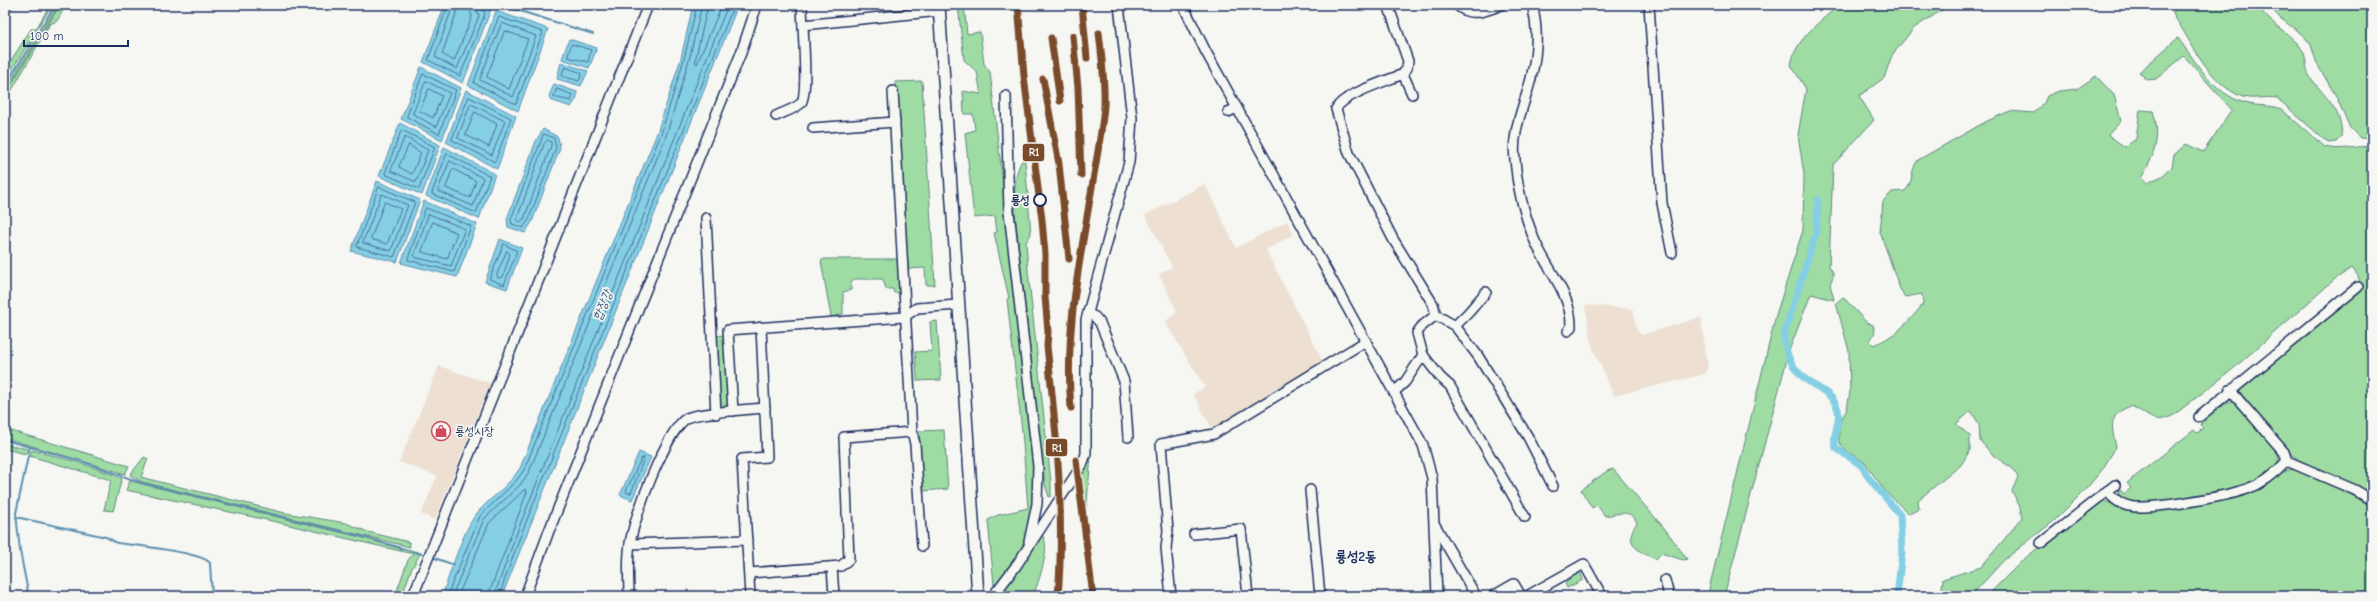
<svg xmlns="http://www.w3.org/2000/svg" width="2377" height="601" font-family="'Comic Neue','Poor Story',sans-serif">
<style>
.built{fill:#ede0d2}
.green{fill:#9fdca3;stroke:#5d8680}
.water{fill:#85cfe5;stroke:#5b8faf}
.lines{fill:none;stroke-linecap:round;stroke-linejoin:round}
.shore{stroke:#456f94;stroke-width:1}
.stream{stroke:#5b8faf;stroke-width:2}
.canal{stroke:#85cfe5;stroke-width:7}
.minor-casing{stroke:#1b2f5e;stroke-width:12}
.major-casing{stroke:#1b2f5e;stroke-width:14}
.minor{stroke:#f6f6f2;stroke-width:9}
.major{stroke:#f6f6f2;stroke-width:11}
.rail-1-casing{stroke:#f6f6f2;stroke-width:10}
.rail-1{stroke:#7a4b2a;stroke-width:7}
.stop-dot{fill:#f6f6f2;stroke:#1b2f5e;stroke-width:2}
.labels{text-anchor:middle;dominant-baseline:central;stroke-width:3.5;stroke-linejoin:round;paint-order:stroke}
.stop-label{font-size:12px;font-weight:bold;fill:#1b2f5e;stroke:#f6f6f2;text-anchor:end}
.poi-label{font-size:12px;fill:#1b2f5e;stroke:#f6f6f2;text-anchor:start}
.water-label{font-size:13px;font-style:italic;fill:#365780;stroke:#f6f6f2}
.quarter-label{font-size:14px;font-weight:bold;fill:#1b2f5e;stroke:#f6f6f2}
.line-badge{stroke:#f6f6f2;stroke-width:1.5}
.badge-label{font-size:11px;text-anchor:middle;font-weight:bold;fill:#fff}
</style>
<rect width="100%" height="100%" fill="#f6f6f2"/>
<filter id="ink" filterUnits="userSpaceOnUse"><feTurbulence type="fractalNoise" baseFrequency=".025" numOctaves="2"/><feDisplacementMap in="SourceGraphic" scale="8" xChannelSelector="R" yChannelSelector="G"/><feConvolveMatrix kernelMatrix="1 2 1 2 8 2 1 2 1" color-interpolation-filters="sRGB"/></filter>
<g filter="url(#ink)">
<g class="built">
<path d="M1205,184L1236,248L1287,221L1294,234L1266,250L1324,364L1213,430L1193,394L1205,387L1165,322L1177,312L1159,274L1172,267L1145,215Z"/>
<path d="M1585,305L1633,309L1637,330L1642,335L1701,317L1708,369L1705,374L1614,396L1592,346Z"/>
<path d="M439,366L495,385L491,395L486,394L435,520L421,514L437,476L399,462Z"/>
</g>
<g class="green">
<path d="M50,5H52L5,81V70L31,29H36Z"/>
<path d="M57,5H59L5,93V90Z"/>
<path d="M60,5H66L57,21L50,24L5,102V95Z"/>
<path d="M958,5H964L967,34L980,32L984,64L990,72L1037,480C1031,513 1026,565 994,585L988,520L998,515L1028,508L1022,431L1007,299L1009,298L994,233L997,232L995,216L974,218L965,133L975,130L973,114H964L963,91L981,94L977,72L964,60Z"/>
<path d="M1839,5H1956L1942,10L1914,28L1892,55L1884,78L1859,96L1874,120L1833,165L1829,266L1834,274L1830,284L1834,300L1811,294L1790,348L1724,596H1709V589L1776,315L1803,230L1804,174L1798,135L1806,89L1791,65C1795,39 1820,22 1839,5Z"/>
<path d="M2178,5H2258C2267,22 2285,30 2298,44C2309,56 2304,65 2309,75C2321,94 2345,111 2341,137L2336,142L2328,143L2277,98C2266,96 2253,100 2243,97C2210,85 2192,43 2174,16L2173,12Z"/>
<path d="M2268,5H2372V139L2360,138L2350,128L2336,96L2317,64L2311,45L2304,36L2280,18Z"/>
<path d="M2178,38C2196,62 2214,94 2245,103C2257,107 2269,104 2281,109L2325,147C2339,151 2357,146 2372,146V496L2357,486L2299,460L2288,452L2239,391L2240,387L2362,288L2358,276L2352,268L2335,279L2233,369L2174,415C2153,426 2149,414 2131,406C2108,414 2111,426 2116,447L2102,470L2085,490L2054,521L2004,560L1971,596H1941L1943,579L1981,567L2022,518L2020,507L2012,491L2018,477L2012,468L1994,456L1980,441L1979,424L1971,411L1956,424L1970,436V450L1961,465L1918,500L1919,509L1909,514L1886,492L1864,462L1845,450L1839,442V424L1847,409L1850,392L1849,351L1836,303L1843,297L1866,322L1873,325L1875,332L1870,341L1873,345C1894,338 1910,321 1923,304L1922,294L1905,297L1900,289L1880,232L1883,201L1892,192L1905,191C1914,182 1910,170 1918,160L1987,121L2010,111L2033,113L2044,103L2047,96L2059,91L2077,89L2096,76L2114,95L2121,121L2108,135L2125,147L2136,139L2140,110L2153,111C2161,136 2155,156 2141,178L2147,183L2162,176L2172,167L2174,155L2186,144L2203,152L2232,110L2184,56L2156,79L2147,80L2139,72Z"/>
<path d="M922,81L935,285H926L925,268L908,269L895,82Z"/>
<path d="M1022,161H1025L1031,234L1026,242L1028,271L1051,482V496L1049,497L1045,485L1017,233C1015,215 1011,176 1022,161Z"/>
<path d="M824,259H899L901,292L894,293L893,289H886L883,279H854L851,282V290L843,292V314L831,317L821,261Z"/>
<path d="M937,321L941,380L917,381L915,352L932,351L930,322Z"/>
<path d="M724,335L728,407H720L715,336Z"/>
<path d="M2232,402L2240,406L2278,453C2289,490 2166,501 2143,505L2130,504L2118,495L2119,488L2124,494L2131,488L2127,483L2194,430L2197,433L2204,428L2201,425C2209,415 2220,404 2232,402Z"/>
<path d="M5,429L129,466L125,474L5,438Z"/>
<path d="M944,430L948,489L923,491L919,431Z"/>
<path d="M5,444L28,449L26,454L5,449Z"/>
<path d="M32,450L84,464L122,478L113,511L104,510L111,480L30,456Z"/>
<path d="M1089,455L1091,456L1086,513H1084L1080,471Z"/>
<path d="M144,457L148,459L141,477L148,479L285,513L346,523L368,532L409,542L410,547L142,482L130,475Z"/>
<path d="M1613,469L1665,529L1687,559L1683,560L1661,553L1656,559C1639,553 1622,542 1637,523C1631,508 1618,514 1605,516L1597,505L1592,508L1581,490L1607,471Z"/>
<path d="M2298,469L2372,505V596H1987L2023,560L2091,505L2104,501L2137,512L2157,510L2248,493L2288,470Z"/>
<path d="M130,481L360,537L420,554L411,570L402,596H395L408,560L413,554L272,521L126,490Z"/>
<path d="M1042,535C1052,546 1038,583 1033,596H996L1034,543Z"/>
<path d="M1578,571L1581,574L1583,580L1567,588L1564,580Z"/>
</g>
<g class="water">
<path d="M445,5H479L491,9L463,83L423,62Z"/>
<path d="M693,5H738L502,596H442C450,574 463,530 477,513C491,497 509,486 520,468L657,133L681,58Z"/>
<path d="M496,11L548,29L518,111L468,85Z"/>
<path d="M569,39L597,48L589,68L562,59Z"/>
<path d="M561,62L588,71L581,86L557,79Z"/>
<path d="M421,67L461,88L442,140L401,119Z"/>
<path d="M554,84L577,92V98L571,107L550,100L549,96Z"/>
<path d="M466,90L516,116L497,169L446,142Z"/>
<path d="M400,123L440,145L422,195L379,176Z"/>
<path d="M543,129L558,137L560,148L532,222L525,233L508,227L507,219L536,141Z"/>
<path d="M444,147L495,174L479,219L426,196Z"/>
<path d="M377,181L420,200L397,262L351,251Z"/>
<path d="M424,201L477,224L457,277L401,263Z"/>
<path d="M500,239L522,248L507,289L485,282Z"/>
<path d="M639,452L651,457L632,500L620,495Z"/>
</g>
<g class="lines">
<g class="shore">
<path d="M448,5L428,60L460,76L485,14L480,5"/>
<path d="M453,5L435,57L457,69L479,16L475,5"/>
<path d="M459,5L442,54L454,61L472,17L469,5"/>
<path d="M708,5L695,61L697,64L722,5"/>
<path d="M499,17L543,32L516,104L474,83Z"/>
<path d="M502,23L536,36L513,97L480,80Z"/>
<path d="M505,31L528,39L509,89L487,77Z"/>
<path d="M572,44L591,50L588,62L568,57Z"/>
<path d="M565,67L582,73L579,81L562,76Z"/>
<path d="M423,74L456,90L439,134L407,117Z"/>
<path d="M426,81L450,93L436,127L413,114Z"/>
<path d="M429,89L442,96L433,118L420,111Z"/>
<path d="M557,89L573,95L571,101L554,97Z"/>
<path d="M469,97L511,118L495,162L452,140Z"/>
<path d="M471,104L505,121L492,155L458,138Z"/>
<path d="M475,112L497,124L489,147L466,135Z"/>
<path d="M402,130L435,147L419,189L385,174Z"/>
<path d="M544,134L554,138L556,148L528,221L523,228L512,224L511,220Z"/>
<path d="M405,137L428,150L416,182L391,171Z"/>
<path d="M548,140L551,142V146L524,219L520,222L517,219L544,144Z"/>
<path d="M409,145L421,153L412,174L399,167Z"/>
<path d="M447,154L490,176L476,213L432,194Z"/>
<path d="M450,161L483,178L473,206L438,191Z"/>
<path d="M453,169L476,181L470,198L446,188Z"/>
<path d="M379,187L415,202L394,257L357,247Z"/>
<path d="M382,194L408,205L391,251L363,243Z"/>
<path d="M385,202L401,209L387,244L371,239Z"/>
<path d="M426,208L471,226L454,272L408,260Z"/>
<path d="M429,214L465,229L451,266L414,257Z"/>
<path d="M433,222L457,233L447,259L422,252Z"/>
<path d="M504,244L517,251L504,285L490,279Z"/>
<path d="M507,251L510,254L503,277L498,278L497,275Z"/>
<path d="M644,458L631,493H627L626,491L641,459Z"/>
<path d="M447,596L480,516L516,481L524,470L661,134L684,59L697,5"/>
<path d="M452,596L484,519L520,485L529,472L666,136L689,60L702,5"/>
<path d="M458,596L489,523L525,489L527,492L488,596"/>
<path d="M494,596L516,535L728,5"/>
<path d="M499,596L520,537L734,5"/>
</g>
<g class="stream">
<path d="M501,5L593,34"/>
<path d="M5,18L13,5"/>
<path d="M5,86L55,5"/>
<path d="M5,440L84,462L142,483L360,536L426,555"/>
<path d="M16,517L106,537L117,543C133,545 202,552 210,563L212,596"/>
<path d="M432,557L454,565"/>
<path d="M28,592L20,551L16,513L30,447"/>
<path d="M5,595L29,592L31,596"/>
</g>
<path class="canal" d="M1818,200L1816,233L1784,334C1784,355 1795,374 1814,385C1822,390 1830,394 1835,403C1845,418 1830,433 1836,448L1861,465L1869,478L1900,515L1902,552L1897,596"/>
<g class="minor-casing">
<g id="minor">
<path d="M1183,5L1206,52L1423,445L1432,478L1437,596"/>
<path d="M1388,5L1408,61L1407,68L1403,74C1387,81 1343,94 1336,109L1349,153L1393,239L1433,304L1436,315L1422,326L1417,333L1423,355L1405,382L1394,392"/>
<path d="M1457,5C1470,18 1486,11 1501,5"/>
<path d="M1532,5C1538,27 1537,52 1532,74C1526,103 1511,129 1515,160C1517,186 1524,214 1534,239C1546,268 1572,294 1571,327L1568,331"/>
<path d="M1649,5L1662,203L1672,253"/>
<path d="M803,25L940,11"/>
<path d="M1403,74L1412,94"/>
<path d="M1006,96L1009,212L1038,466L1037,504L1029,542"/>
<path d="M1228,112L1237,108"/>
<path d="M776,116C783,112 796,109 801,103C809,93 802,22 802,5"/>
<path d="M813,128L895,122"/>
<path d="M706,218L716,414"/>
<path d="M1088,314L1095,317L1100,323L1124,381L1128,437"/>
<path d="M1436,315L1455,326L1478,356L1528,437L1553,486"/>
<path d="M1455,326L1469,312L1486,292"/>
<path d="M1423,355L1440,377L1450,386L1525,517"/>
<path d="M2230,390L2284,452L2287,461L2355,490L2372,500"/>
<path d="M733,411L728,330L904,317L917,308L958,305"/>
<path d="M2199,417L2358,287"/>
<path d="M912,432L915,444L922,546"/>
<path d="M1310,490L1320,596"/>
<path d="M2107,491C2113,498 2119,504 2129,506C2148,511 2227,496 2247,489C2262,484 2276,473 2287,461"/>
<path d="M1435,525L1476,596"/>
<path d="M1194,534L1241,529L1248,596"/>
<path d="M2041,543L2115,485"/>
<path d="M630,544L747,540"/>
<path d="M832,567L834,596"/>
<path d="M749,573L841,566L849,559L844,437L912,432L893,91"/>
<path d="M1665,580L1669,596"/>
<path d="M413,596L648,5"/>
<path d="M525,596L549,531L741,53L757,5"/>
<path d="M629,596C629,579 627,561 630,544C633,520 666,430 687,418C695,413 752,409 765,408"/>
<path d="M750,596L742,459L767,457L761,327"/>
<path d="M993,596L1016,566L1082,465L1086,454V320L1129,162L1132,118L1119,5"/>
<path d="M1171,596L1166,548L1168,531L1161,444L1214,434L1366,341"/>
<path d="M1493,596L1514,584L1521,596"/>
<path d="M1527,596L1584,564L1602,596"/>
</g>
</g>
<g class="major-casing">
<path id="major" d="M939,5L978,596"/>
</g>
<use href="#minor" class="minor"/>
<use href="#major" class="major"/>
<g class="rail-1-casing">
<g id="rail-1">
<path d="M1018,5L1024,76L1042,220L1045,254V296L1048,332L1047,346C1056,429 1065,512 1058,596"/>
<path d="M1082,5L1087,58"/>
<path d="M1073,36L1078,88L1081,175"/>
<path d="M1051,38L1060,101"/>
<path d="M1043,79L1059,164L1069,259"/>
<path d="M1071,408C1064,332 1081,255 1093,181C1097,156 1102,131 1104,106C1105,81 1102,57 1099,33"/>
<path d="M1076,460L1093,596"/>
</g>
</g>
<use href="#rail-1" class="rail-1"/>
</g>
</g>
<defs>
<g id="shop-ring" transform="scale(1)"><circle r="9.5" fill="#f6f6f2" stroke="#d1495b" stroke-width="1.5"/><path d="M-5-2.5h2.3a2.7 3.5 0 0 1 5.4 0H5L5.5 6h-11ZM-1.5-2.5h3a1.5 2.3 0 0 0-3 0Z" fill="#d1495b"/></g>
</defs>
<g fill-rule="evenodd">
<use href="#shop-ring" x="441" y="431"/>
</g>
<circle class="stop-dot" cx="1040" cy="200" r="6"/>
<g class="labels">
<g class="stop-label">
<text x="1030" y="200">룡성</text>
</g>
<g class="poi-label">
<text x="455" y="431">룡성시장</text>
</g>
<g class="water-label">
<text transform="translate(602 305) rotate(-67)">합장강</text>
</g>
<g class="quarter-label">
<text x="1356" y="556">룡성2동</text>
</g>
</g>
<g class="line-badge">
<rect x="1022" y="143" width="23" height="19" rx="4" fill="#7a4b2a"/>
<rect x="1045" y="438" width="23" height="19" rx="4" fill="#7a4b2a"/>
</g>
<g class="badge-label">
<text x="1034" y="156">R1</text>
<text x="1057" y="452">R1</text>
</g>
<rect width="2377" height="601" fill="none" stroke="#f6f6f2" stroke-width="20"/>
<rect x="10" y="10" width="2357" height="581" fill="none" stroke="#1b2f5e" stroke-width="1.5" filter="url(#ink)"/>
<path d="M24 40v6h104v-6" fill="none" stroke="#1b2f5e" stroke-width="2"/>
<text x="30" y="40" font-size="12" fill="#1b2f5e" stroke="#f6f6f2" stroke-width="3" paint-order="stroke">100 m</text>
</svg>
